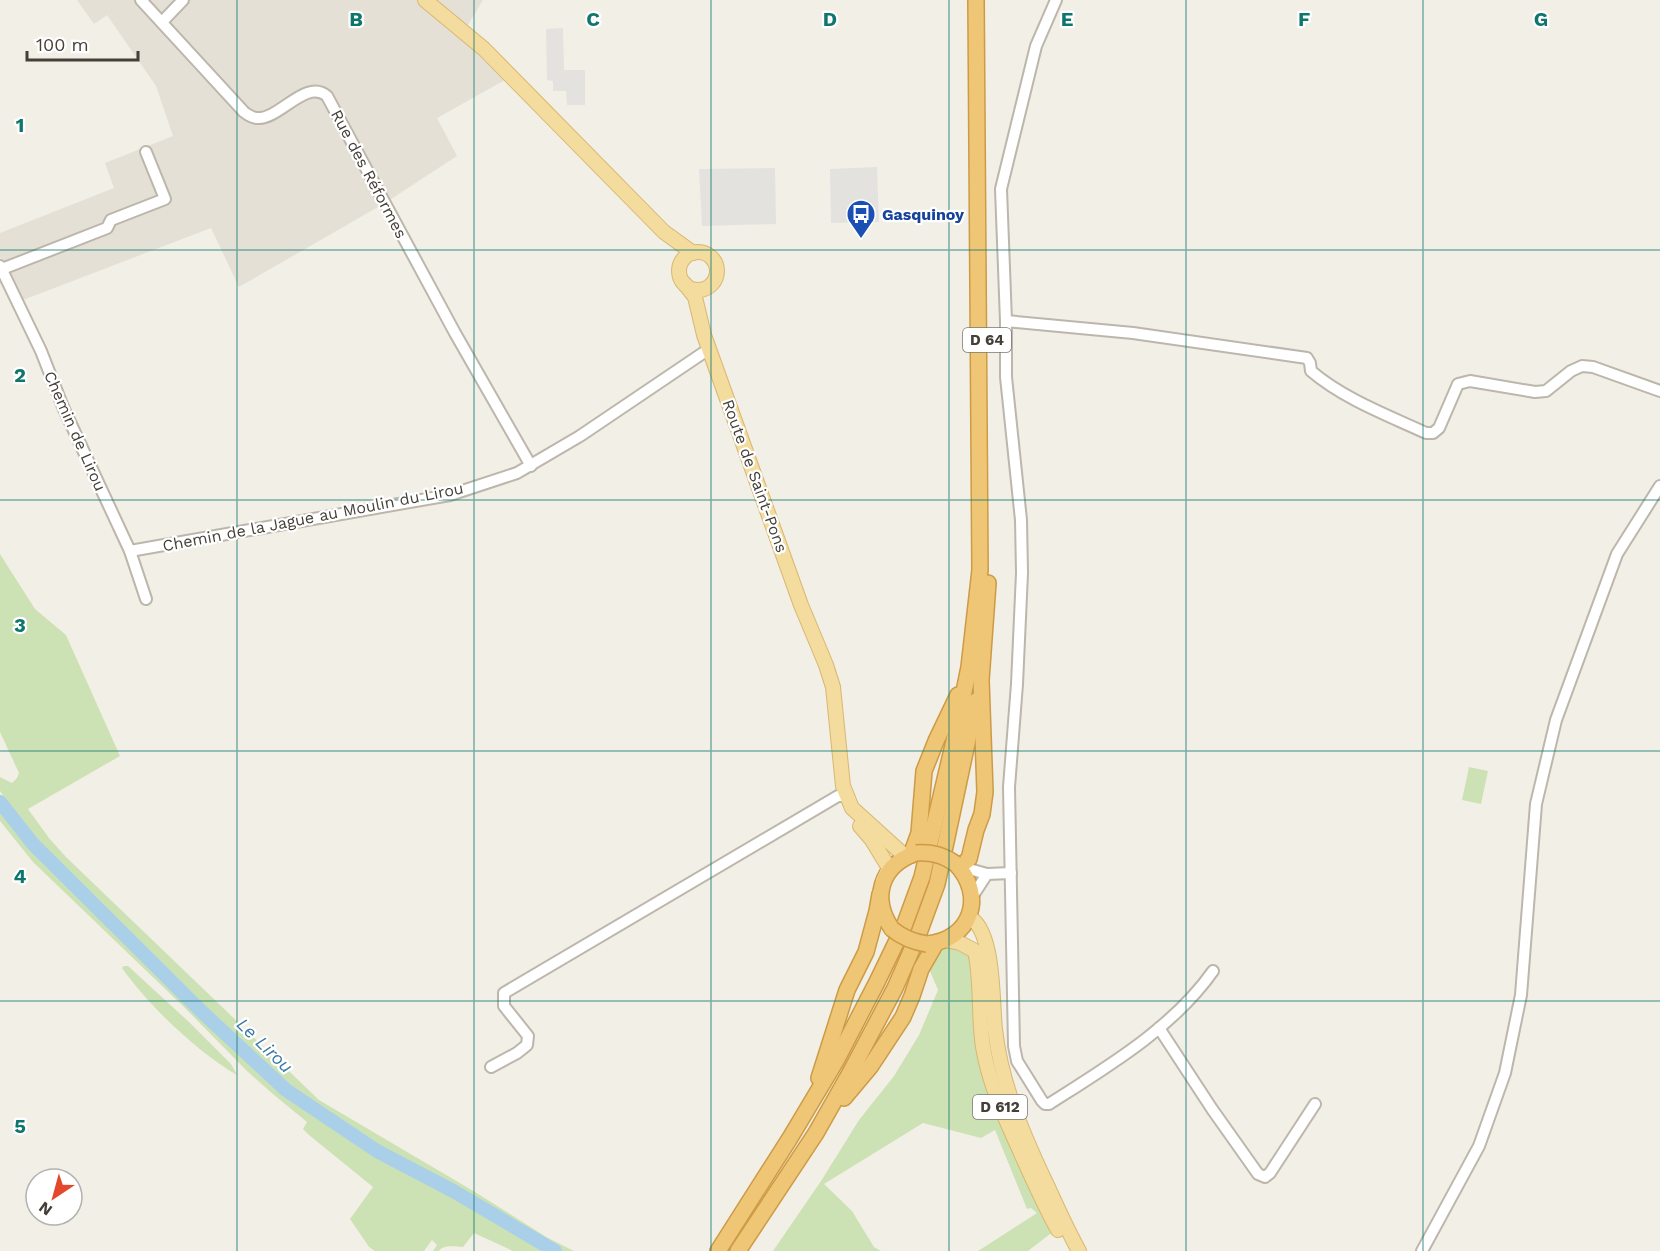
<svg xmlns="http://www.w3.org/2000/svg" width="1660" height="1251" font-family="'Work Sans',sans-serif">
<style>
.residential{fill:#e5e0d6}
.green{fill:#cde2b4}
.parking{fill:#e3e2df}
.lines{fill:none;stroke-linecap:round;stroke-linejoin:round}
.river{stroke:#aacfe9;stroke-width:14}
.minor-casing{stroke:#bcb6ab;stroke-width:14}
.major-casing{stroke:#d7b870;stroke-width:16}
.highway-casing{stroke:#cd9b46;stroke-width:18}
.minor{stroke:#fff;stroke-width:10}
.major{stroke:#f4db9e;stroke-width:14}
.highway{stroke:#efc675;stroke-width:15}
.highway-bridge-casing{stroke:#cd9b46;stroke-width:18;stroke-linecap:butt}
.highway-bridge{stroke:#efc675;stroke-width:15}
.grid{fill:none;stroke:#0f766e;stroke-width:1.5;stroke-opacity:0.55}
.labels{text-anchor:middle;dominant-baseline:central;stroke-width:4.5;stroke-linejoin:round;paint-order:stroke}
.shield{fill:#fff;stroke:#7c7973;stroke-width:1.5}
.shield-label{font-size:15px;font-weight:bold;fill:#443f37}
.street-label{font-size:16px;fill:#443f37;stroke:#fff}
.transit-label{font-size:16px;font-weight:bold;fill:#164399;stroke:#fff;text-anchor:start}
.water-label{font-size:18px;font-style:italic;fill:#3b79a5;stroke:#fff}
.grid-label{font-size:20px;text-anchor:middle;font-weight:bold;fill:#0f766e;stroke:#fff;stroke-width:4.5;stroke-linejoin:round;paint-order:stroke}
</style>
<rect width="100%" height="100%" fill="#f2efe7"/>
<path class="residential" d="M77,0H483L462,35L505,80L437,118L457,156L385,203L239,287L211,228L23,300L0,257V233L114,188L105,163L173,136L156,86L107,15L94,24Z"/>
<g class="green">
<path d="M0,554L35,609L66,635L120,756L28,809L49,838L66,857L319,1100L475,1192L548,1238L574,1251H561L543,1242L453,1187L378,1148L302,1097L277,1078L158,964L37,843L0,791V777L12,783L17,778L19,773L0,732Z"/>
<path d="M1469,767L1488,771L1481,804L1462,800Z"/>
<path d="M0,800L35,849L162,975L275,1083L312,1111L378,1154L546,1251H513L474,1233L463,1247C456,1247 444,1244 439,1251H433L437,1245L432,1240L424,1251H375L369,1247L350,1219L373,1187L309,1135L303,1129L307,1122L274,1095L247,1071L184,1007L33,862L0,821Z"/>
<path d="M948,932L972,953L980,1044L1054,1231L1028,1251H978L1037,1213L1031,1208L1027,1209L995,1130L981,1138L923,1123L824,1184L852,1211L874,1247L881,1251H773L821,1181L859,1120L894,1076L919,1035L938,990L919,945L933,934Z"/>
<path d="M124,966H128L189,1022L231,1064L237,1075C198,1053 148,1005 122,968Z"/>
</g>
<g class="parking">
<path d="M563,28L564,70H585V105H567L566,91H553V81L547,80L546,29Z"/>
<path d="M877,167L879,222L831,223L830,169Z"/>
<path d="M775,168L776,224L702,226L699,169Z"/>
</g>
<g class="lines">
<path class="river" d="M0,802L33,844L201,1011L286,1090L377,1151L455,1192L555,1251"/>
<g class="minor-casing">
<g id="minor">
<path d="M141,0L244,112C248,115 253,118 257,118C279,120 306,78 327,96L455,333L531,466"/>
<path d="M1056,0L1036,46L1001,189L1006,321V377L1021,520L1022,573L1017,684L1009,787L1014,1046L1017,1061L1042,1101L1045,1104H1049C1107,1067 1173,1028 1213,971"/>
<path d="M162,22L183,0"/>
<path d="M0,266L41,351L63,407L130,551L146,599"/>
<path d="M2,269L107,228L111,220L165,199L146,152"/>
<path d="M1006,321L1133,333L1307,358L1310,363L1311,371C1344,399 1387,415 1426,433H1433L1439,428L1458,384L1470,381L1535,392L1546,391L1571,371L1582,366L1593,367L1660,391"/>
<path d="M130,551L450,495L517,473L580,436L703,353L710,351"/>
<path d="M964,872L969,869L987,874L1011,873"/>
<path d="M972,897L987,874"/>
<path d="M1159,1028L1212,1109L1258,1174L1265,1177L1270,1173L1315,1104"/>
<path d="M491,1067L517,1053L527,1045L528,1036L504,1006V993L838,796H847"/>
<path d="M1422,1251L1479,1146L1505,1073L1521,995L1536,804L1556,720L1617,554L1660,486"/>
</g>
</g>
<g class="major-casing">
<g id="major">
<path d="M425,0L484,49L664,232L693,253"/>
<circle cx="698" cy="271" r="19"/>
<path d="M684,283L695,297L704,335L801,605L826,665L833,687L843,786L852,808L906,857"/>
<path d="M860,826L872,840L889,868L883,881"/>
<path d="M968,917C995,927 992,1005 995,1029C1001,1083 1022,1132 1045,1181C1056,1204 1066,1228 1079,1251"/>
<path d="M945,940L960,943L975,951C982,982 978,1015 983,1047C989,1084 1005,1118 1020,1151C1032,1178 1044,1205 1058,1230"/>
</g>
</g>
<g class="highway-casing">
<g id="highway">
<path d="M911,855L919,833L924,771L936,741L958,695"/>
<path d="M959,867L969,859L976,830L982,814L985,792L981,680L988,583"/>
<path d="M892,929C871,898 880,866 916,853"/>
<path d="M927,944C971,940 986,896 956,864"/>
<path d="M819,1078L847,990L866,952L877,911L880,894"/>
<path d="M844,1098L870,1067L903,1017L912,996L921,969L936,943"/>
<path d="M718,1251L790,1138L836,1061L877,982L904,926L922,877L954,741L969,667L980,570L976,0"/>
<path d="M738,1251L816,1133L850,1073L895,988L919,933L937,884L976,701"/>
</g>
</g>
<use href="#minor" class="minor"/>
<use href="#major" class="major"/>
<use href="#highway" class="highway"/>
<g class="highway-bridge-casing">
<g id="highway-bridge">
<path d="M916,853C932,852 943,855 956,864"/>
<path d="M892,929C903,938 913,942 927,944"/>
</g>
</g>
<use href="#highway-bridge" class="highway-bridge"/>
</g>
<path class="grid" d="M237,0V1251M474,0V1251M711,0V1251M949,0V1251M1186,0V1251M1423,0V1251M0,250H1660M0,500H1660M0,751H1660M0,1001H1660"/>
<defs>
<g id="bus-pin" transform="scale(1.5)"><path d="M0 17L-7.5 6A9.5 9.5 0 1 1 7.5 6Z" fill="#1a4fb4" stroke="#fff"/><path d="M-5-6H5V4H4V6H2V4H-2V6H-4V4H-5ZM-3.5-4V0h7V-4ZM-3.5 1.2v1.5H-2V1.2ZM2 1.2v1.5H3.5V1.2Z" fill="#fff"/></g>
</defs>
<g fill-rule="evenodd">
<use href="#bus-pin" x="861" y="214"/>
</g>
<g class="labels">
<g class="shield">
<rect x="963" y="328" width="48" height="24" rx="4.5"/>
<rect x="973" y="1095" width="54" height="24" rx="4.5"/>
</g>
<g class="shield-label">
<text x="987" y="340">D 64</text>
<text x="1000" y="1107">D 612</text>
</g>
<g class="street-label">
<text transform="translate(369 174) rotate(62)">Rue des Réformes</text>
<text transform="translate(75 431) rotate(66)">Chemin de Lirou</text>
<text transform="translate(755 476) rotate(70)">Route de Saint-Pons</text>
<text transform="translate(313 517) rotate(-11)">Chemin de la Jague au Moulin du Lirou</text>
</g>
<g class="transit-label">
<text x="882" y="214">Gasquinoy</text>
</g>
<g class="water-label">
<text transform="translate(265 1045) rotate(44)">Le Lirou</text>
</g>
</g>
<g class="grid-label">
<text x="356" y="26">B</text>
<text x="593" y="26">C</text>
<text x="830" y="26">D</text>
<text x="1067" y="26">E</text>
<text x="1304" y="26">F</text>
<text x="1541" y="26">G</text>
<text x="20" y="132">1</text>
<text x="20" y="382">2</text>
<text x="20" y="632">3</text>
<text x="20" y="883">4</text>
<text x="20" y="1133">5</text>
</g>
<g transform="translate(54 1197) rotate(216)"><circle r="28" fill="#ffffff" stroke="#b4b2af" stroke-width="1.5"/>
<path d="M0-4.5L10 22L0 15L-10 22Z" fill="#e4482c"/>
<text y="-9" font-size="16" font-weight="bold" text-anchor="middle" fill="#443f37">N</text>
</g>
<path d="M27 51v9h111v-9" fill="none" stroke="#443f37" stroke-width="3"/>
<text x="36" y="51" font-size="18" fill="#443f37" stroke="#ffffff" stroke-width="4.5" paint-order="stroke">100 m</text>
</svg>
